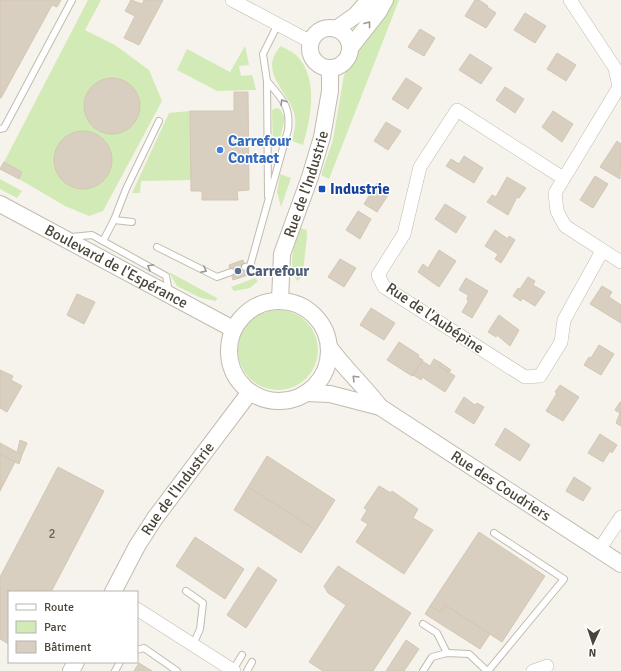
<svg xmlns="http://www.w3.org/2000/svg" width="621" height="671" font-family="Signika,sans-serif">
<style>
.green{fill:#d2eab5}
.building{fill:#d8cfc1;stroke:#d3c7b4}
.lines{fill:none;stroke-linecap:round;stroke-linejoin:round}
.service-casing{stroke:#c2bbae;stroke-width:8}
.minor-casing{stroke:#c2bbae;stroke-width:14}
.tertiary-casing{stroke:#c2bbae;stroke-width:18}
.service{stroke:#fff;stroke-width:6}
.minor{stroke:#fff;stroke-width:13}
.tertiary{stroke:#fff;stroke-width:16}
.oneway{stroke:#9c9892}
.shop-dot{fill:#3f7fe0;stroke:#fff;stroke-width:1.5}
.transit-dot{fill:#1a4fb4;stroke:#fff;stroke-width:1.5}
.service-dot{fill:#5c6f8a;stroke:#fff;stroke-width:1.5}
.labels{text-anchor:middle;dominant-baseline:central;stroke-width:3;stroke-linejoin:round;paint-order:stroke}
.number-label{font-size:13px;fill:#6e675b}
.shop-label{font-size:15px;font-weight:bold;fill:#366cbe;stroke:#fff;text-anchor:start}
.street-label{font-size:15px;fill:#4b4439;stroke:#fff}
.transit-label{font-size:15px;font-weight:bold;fill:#164399;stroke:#fff;text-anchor:start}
.service-label{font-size:15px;font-weight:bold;fill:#4e5e75;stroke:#fff;text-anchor:start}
</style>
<rect width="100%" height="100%" fill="#f6f3ec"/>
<g class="green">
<path d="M88,0H101L85,30L115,45L149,70L162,101L103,211L89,216L65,206L19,179L22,172L4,162Z"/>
<path d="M390,0H399L329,179L321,175L333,140L344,75L355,59L358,47Z"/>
<path d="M245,46L249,65L239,66L241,76L252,75L256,90L217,91L177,70L187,49L230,72Z"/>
<path d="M281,46C286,49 293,52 297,56C319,79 311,118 303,145L292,141C294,132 297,122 294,113C289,92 257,71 281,46Z"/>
<path d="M276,108L280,109L285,118L278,146H276L273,145L272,110Z"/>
<path d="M190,111L191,180L141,181L140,193H132L169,113Z"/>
<path d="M280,174L291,178L281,207L277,192Z"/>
<path d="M0,179L22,191L17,198L0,189Z"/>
<path d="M300,228L307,230C307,246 303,259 304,275L297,281C287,265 294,244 300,228Z"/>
<path d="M169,272L217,298L216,301L201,298L177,286Z"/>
<path d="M255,278L258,281L250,288L234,291L231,287Z"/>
<circle cx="278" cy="350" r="40"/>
</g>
<g class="building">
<path d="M0,0H61L57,7L52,5L1,98H0Z"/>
<path d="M131,0L142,4L144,0H163L139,45L124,38L135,16L125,11Z"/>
<path d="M475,0H479L488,6L487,7L496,13L486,28L465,16Z"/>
<path d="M525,13L546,26L535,43L514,30Z"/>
<path d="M420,29L435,38L424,56L408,47Z"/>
<path d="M557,53L576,65L566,81L547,69Z"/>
<path d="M470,54L492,68L481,84L459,70Z"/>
<circle cx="112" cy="106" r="28"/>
<path d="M406,78L422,88L408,109L392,99Z"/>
<path d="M505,87L524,99L515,113L496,100Z"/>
<path d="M234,92H248L249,190L237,191L238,200H202V191H191L190,111H234Z"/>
<path d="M553,111L573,124L562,142L542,127Z"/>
<path d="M386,122L401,131L388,150L374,141Z"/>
<circle cx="83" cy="160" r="29"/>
<path d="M617,141L621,144L620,179L600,167Z"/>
<path d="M464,156L483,168L474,183L446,166L451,159L459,164Z"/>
<path d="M4,162L22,172L19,179L0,169Z"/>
<path d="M595,176L608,184L593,208L580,200Z"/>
<path d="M507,177L526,188L519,198L517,197L508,215L487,202L492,195L496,197Z"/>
<path d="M377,183L390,192L377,212L364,204Z"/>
<path d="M445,204L466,217L456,233L435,219Z"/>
<path d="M358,211L371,219L360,239L346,230Z"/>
<path d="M495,230L508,239L509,236L515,240L501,263L495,259L498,254L485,246Z"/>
<path d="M439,250L456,261L439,287L418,272L423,264L428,268Z"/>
<path d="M340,259L356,268L344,287L328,277Z"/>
<path d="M243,260L248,275L233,280L229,265Z"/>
<path d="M528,277L535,281L533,285L545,292L535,306L522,298L521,301L513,296L518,288L520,289Z"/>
<path d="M466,278L488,291L472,318L462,312L469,300H467L468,295L459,290Z"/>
<path d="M602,286L612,292L609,297L621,305V323L590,304Z"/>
<path d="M77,294L95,302L84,324L67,315Z"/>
<path d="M371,308L395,323L384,340L360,325Z"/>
<path d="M499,315L519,330L510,346L497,335L496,337L488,332Z"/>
<path d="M399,342L419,355L418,357L423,360L412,376L387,360Z"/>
<path d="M599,345L614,354L601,375L584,365L589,357L591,358Z"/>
<path d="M434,359L441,363L439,366L455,376L445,392L422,377L421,380L413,375L422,361L430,366Z"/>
<path d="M441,363L451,370L449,372L439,366Z"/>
<path d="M0,370L13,376L11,380L22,386L7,412L0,408Z"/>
<path d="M560,385L579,397L563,421L546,411L557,393L555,392Z"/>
<path d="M464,397L475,405L477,403L484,407L474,424L455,412Z"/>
<path d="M620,402H621V426L616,423L620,413L615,410Z"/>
<path d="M505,428L530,445L520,461L495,445Z"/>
<path d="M600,434L617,445L612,453L610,451L603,462L588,453Z"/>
<path d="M20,440L27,443L22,455L17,453Z"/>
<path d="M0,443L22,455L19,464L0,454Z"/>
<path d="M0,454L15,462L0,491Z"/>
<path d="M267,456L335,500L316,530L248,487Z"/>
<path d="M58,467L104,491L51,592H9V644L0,639V577Z"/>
<path d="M574,477L591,488L583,501L566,491Z"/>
<path d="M379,486L391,493L392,491L418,509L413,518L433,530L404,574L356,542L368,524L361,520L367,510L364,508Z"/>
<path d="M248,487L316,530L301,553L234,510Z"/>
<path d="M479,532L545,576L502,642L445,605L440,612L430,606Z"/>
<path d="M195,537L244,569L225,599L176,566Z"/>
<path d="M338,566L411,613L373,671H323L309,662L346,605L328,593L324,586Z"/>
<path d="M258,567L277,580L246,628L227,615Z"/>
<path d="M445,605L490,634L480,649L425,614L430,606L440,612Z"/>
<path d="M406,640L419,649L404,671H386Z"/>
<path d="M139,663L152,671H134Z"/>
</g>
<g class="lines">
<g class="service-casing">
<g id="service">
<path d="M0,129L4,128L72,0"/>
<path d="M268,196L267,81L263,54L278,24"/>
<path d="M114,220L126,189L159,121"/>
<path d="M71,237L92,235L166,276L169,292"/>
<path d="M103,241L114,220L132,222"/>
<path d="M157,247L217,277L231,272"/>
<path d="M245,267L250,266L288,130C291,106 282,99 267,81"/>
<path d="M186,591L203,603L200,629L193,645"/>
<path d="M423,624L437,633L447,653"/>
<path d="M137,650L144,648L177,671"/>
<path d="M233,670L242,655"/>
<path d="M115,671L120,662"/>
<path d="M247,671L252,662"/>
<path d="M423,671L432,657L447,653L469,654L487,671"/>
<path d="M488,671L564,579L494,533"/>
</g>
</g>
<g class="minor-casing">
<g id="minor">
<path d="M232,0L311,42"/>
<path d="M570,0L615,68L619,87L555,193L557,211L565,226L621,262"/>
<path d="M563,178L457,110L420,167L404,234L378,275L384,287L525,377L540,376L561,342L564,320L602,251"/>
<path d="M599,550L621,517"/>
<path d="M137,609L234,671"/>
<path d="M533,671L547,666"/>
</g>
</g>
<g class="tertiary-casing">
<g id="tertiary">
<circle cx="330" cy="48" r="20"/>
<path d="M336,29L356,15L369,0"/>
<path d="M350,48L379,11L385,0"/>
<path id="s1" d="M0,204L233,329"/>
<path id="s2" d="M280,300L282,254L310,177L322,137L330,91V68"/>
<circle cx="279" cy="351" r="50"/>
<path d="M329,347C345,369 364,386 380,407"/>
<path id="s3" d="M306,393L330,394L380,407L621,564"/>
<path id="s4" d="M113,592L137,546L155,518L250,392"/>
<path d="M71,671L76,662"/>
</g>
</g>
<use href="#service" class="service"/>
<use href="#minor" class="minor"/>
<use href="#tertiary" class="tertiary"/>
</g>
<defs><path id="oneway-chevron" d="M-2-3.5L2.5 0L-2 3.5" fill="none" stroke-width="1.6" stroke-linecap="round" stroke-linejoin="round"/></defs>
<g class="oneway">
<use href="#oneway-chevron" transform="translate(368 24) rotate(-53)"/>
<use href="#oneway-chevron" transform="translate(283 102) rotate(-122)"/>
<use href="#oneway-chevron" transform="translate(150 267) rotate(-151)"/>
<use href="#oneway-chevron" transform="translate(204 270) rotate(27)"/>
<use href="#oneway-chevron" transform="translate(355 378) rotate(-135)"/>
</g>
<circle class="shop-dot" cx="220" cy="150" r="4"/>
<rect class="transit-dot" x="318" y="185" width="8" height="8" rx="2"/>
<circle class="service-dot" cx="238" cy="271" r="4"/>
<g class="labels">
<g class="number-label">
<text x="52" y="534">2</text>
</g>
<g class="shop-label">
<text x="228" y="141">Carrefour<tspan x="228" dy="17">Contact</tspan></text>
</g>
<g class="street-label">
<text stroke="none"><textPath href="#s2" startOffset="120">Rue de l'Industrie</textPath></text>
<text stroke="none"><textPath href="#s1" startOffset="132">Boulevard de l'Espérance</textPath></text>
<text transform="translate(435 318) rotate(34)">Rue de l'Aubépine</text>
<text stroke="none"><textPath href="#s3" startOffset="220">Rue des Coudriers</textPath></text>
<text stroke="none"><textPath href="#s4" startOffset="122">Rue de l'Industrie</textPath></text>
</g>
<g class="transit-label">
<text x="330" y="189">Industrie</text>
</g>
<g class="service-label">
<text x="246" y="271">Carrefour</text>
</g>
</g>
<rect x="8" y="591" width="130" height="72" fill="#ffffff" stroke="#b7b4b0"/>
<rect x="16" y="604" width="20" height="6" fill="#ffffff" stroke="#b7b4b0"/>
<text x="44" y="611" font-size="12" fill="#4b4439">Route</text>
<rect x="16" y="621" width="20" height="12" fill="#d2eab5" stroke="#b7b4b0"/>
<text x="44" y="631" font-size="12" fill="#4b4439">Parc</text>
<rect x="16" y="641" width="20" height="12" fill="#d8cfc1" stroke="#b7b4b0"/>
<text x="44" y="651" font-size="12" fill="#4b4439">Bâtiment</text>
<g transform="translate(593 643) rotate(183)" stroke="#ffffff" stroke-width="3" paint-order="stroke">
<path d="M0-3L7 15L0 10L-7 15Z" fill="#4b4439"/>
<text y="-6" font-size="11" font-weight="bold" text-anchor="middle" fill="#4b4439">N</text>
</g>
</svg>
